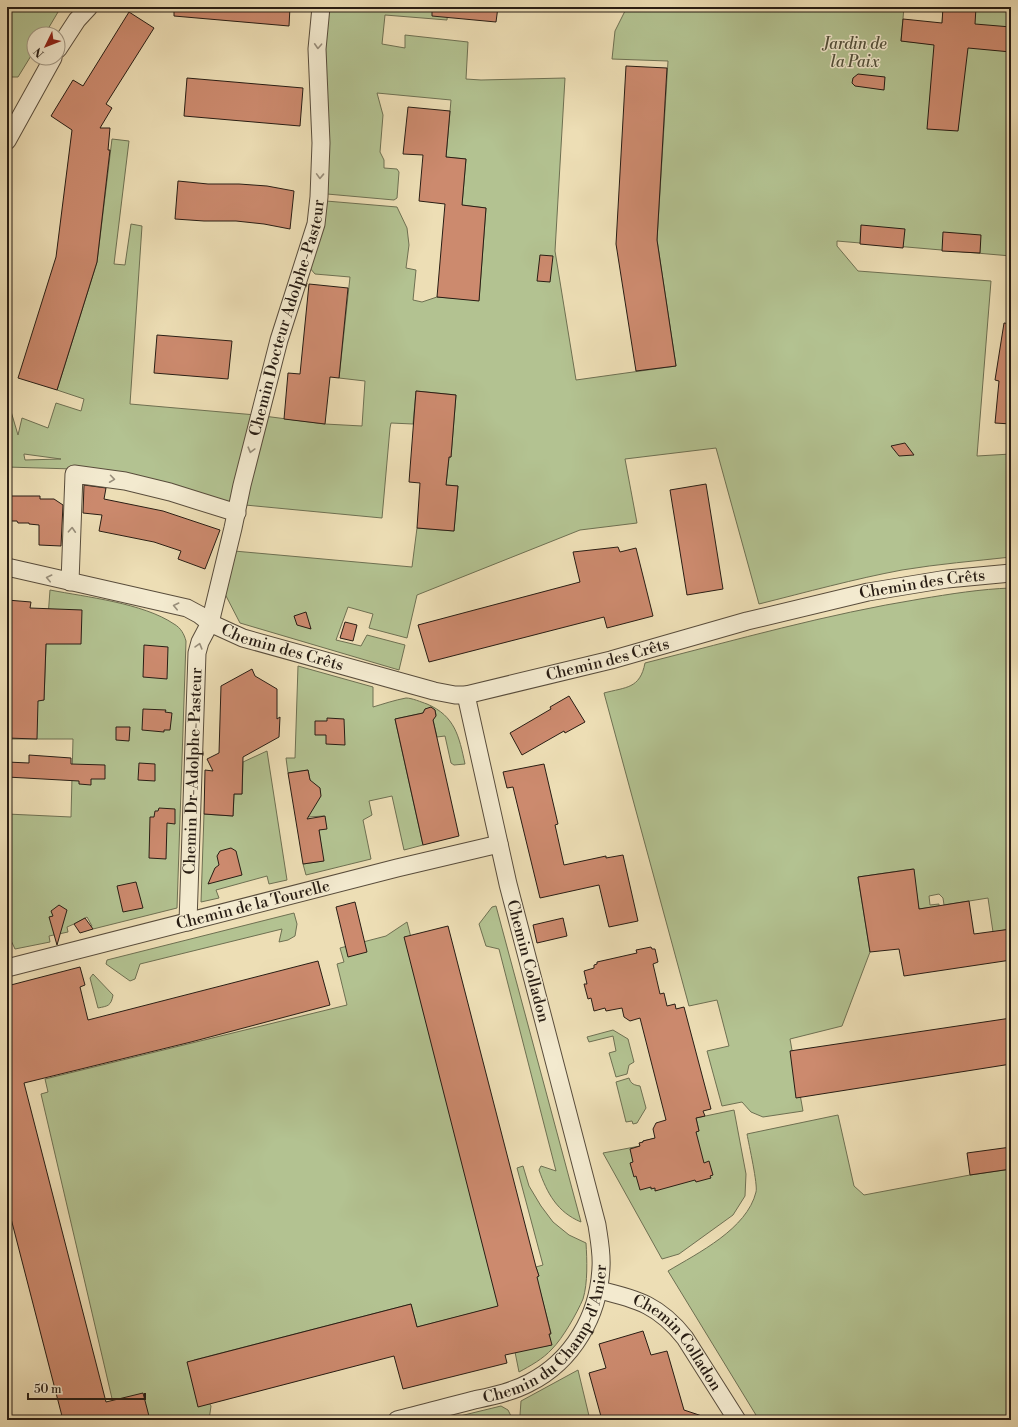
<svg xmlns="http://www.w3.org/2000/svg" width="1018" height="1427" font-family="'Libre Bodoni',serif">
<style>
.green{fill:#b3c291;stroke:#6e7052;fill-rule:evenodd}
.building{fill:#cc8a6e;stroke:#281d14}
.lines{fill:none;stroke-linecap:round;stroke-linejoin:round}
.minor-casing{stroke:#594d3c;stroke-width:19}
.minor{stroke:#f3eacf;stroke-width:17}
.oneway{stroke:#988e7b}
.labels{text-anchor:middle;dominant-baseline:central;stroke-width:3;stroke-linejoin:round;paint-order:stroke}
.park-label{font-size:16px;font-style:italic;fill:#524f3a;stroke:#f3eacf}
.street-label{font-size:16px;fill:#281d14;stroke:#f3eacf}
</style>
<rect width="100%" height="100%" fill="#eddeb5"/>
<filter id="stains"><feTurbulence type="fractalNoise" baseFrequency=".005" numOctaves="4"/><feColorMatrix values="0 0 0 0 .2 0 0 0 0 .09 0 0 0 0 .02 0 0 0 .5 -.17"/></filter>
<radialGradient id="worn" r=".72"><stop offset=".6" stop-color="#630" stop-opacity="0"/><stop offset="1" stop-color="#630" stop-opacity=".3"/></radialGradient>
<g class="green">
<path d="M7,7H61L45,34H34V51L18,77H7Z"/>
<path d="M328,7H448L447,20L385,15L382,44L405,48V35L468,42L466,79L481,80L565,78L555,251L576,380L676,366L657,240L668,61L612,59L615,31L625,11L626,7H904L901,41L941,45L943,7H1011V256L837,241V246L858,271L991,281L977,456L1011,454V557C975,561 938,564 902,570C854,579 807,592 759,604L716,448L625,459L637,523L580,530L417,595L407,638L369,628L373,614L348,607L336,640L361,646L367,635L405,645L399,670L240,623L224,592L234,551L412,567L417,528L454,531L458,486L446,485L449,457H451L456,395L416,391L413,424L391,423L390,428L382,518L224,503L73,469L7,467V407L10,408L18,435L22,418L48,428L56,403L81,411L84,399L57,390L97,262L112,139L129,141L114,264L125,265L131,224L142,226L130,404L256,415L325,424L362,426L365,381L339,378L350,277L315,274L309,267L326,201L397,207L407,228L409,245L406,268L416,270L413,300L422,302L437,297L479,300L486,208L462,205L466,159L446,157L451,100L377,93L383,115L380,152L384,160V168L397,169L399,172L397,198L394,200L327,194L324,55ZM24,455V454L61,459L25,460Z"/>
<path d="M1011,588V929L993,932L988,898L944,905L943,898L939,894L929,896L930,905L939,904V906L919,909L913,869L858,877L870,952L842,1026L790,1039L803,1111L763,1117L751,1112L742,1102L722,1106L707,1051L729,1046L717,1000L689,1006L604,693C626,687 640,689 645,663C736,640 827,614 920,599C950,594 981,589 1011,588Z"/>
<path d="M50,590C86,597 143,603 174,624C181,628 184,634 186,641L177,908L93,929L91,927L92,926L87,917L74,924L67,927L68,932L49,936L50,942L15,949L7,932V814L71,817L73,739H7V702L44,700L46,644Z"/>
<path d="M298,666L373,687V707C383,704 395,700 406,698C412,698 421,702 427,704C455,716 459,736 465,764L454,765L451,763L445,736L437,737L433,720L436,715L435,710L431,708L425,709L423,713L395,719L423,845L404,850L392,796L369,801L372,815L363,820L371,859L306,875L303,864L323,861L319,830L326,828L324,816L308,817L314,800L308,770L288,773L286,758H295Z"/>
<path d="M267,751L287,880L269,884L267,876L216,890L219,898L201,902L204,814L233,816L234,794H242L243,762Z"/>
<path d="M496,906L581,1222C557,1212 547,1193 539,1170L541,1166L556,1171L499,949L486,946L479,924L492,907Z"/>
<path d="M294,913L297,924L295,936L288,940L279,942L282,929L140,964L135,979L130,981L106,964L107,960Z"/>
<path d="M407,922L452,1097L506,1285L539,1276L536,1267L543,1265L517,1168L523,1166L529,1186L541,1206L553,1222L569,1235L586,1243C587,1259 588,1283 583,1299C577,1313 563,1338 552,1349C543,1359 530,1366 519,1372L515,1352L551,1345L549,1334L551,1333L539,1287L504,1307L492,1308L417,1327L411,1304L194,1360L202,1391L211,1406L209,1420H117L41,1094L48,1092L45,1079L347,1005L337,964L344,962L340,948L386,936Z"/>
<path d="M93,974L113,995C111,1006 108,1006 98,1008L90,978Z"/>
<path d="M613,1030L628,1039L634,1062L629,1065L627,1074L616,1077L609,1053L616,1051L613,1036L589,1042L587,1037Z"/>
<path d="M629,1078C631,1084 634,1085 640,1086L646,1108L637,1123L633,1124L632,1121L626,1122L616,1082Z"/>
<path d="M734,1110L746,1174L745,1196L733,1215L679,1254L662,1259L603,1153L640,1146L643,1141L695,1129L696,1132L699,1131L696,1118Z"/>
<path d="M838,1115L854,1186L864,1195L970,1175L1011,1169V1420H759L668,1271C698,1253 747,1229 756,1192C758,1185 749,1145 747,1134Z"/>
<path d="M578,1370L590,1420H524L520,1415L521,1401Z"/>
<path d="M501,1406L508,1410L513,1420H461L460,1416Z"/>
</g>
<g class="building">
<path d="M174,7H290L289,26L174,16Z"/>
<path d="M432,7H498L496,22L432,16Z"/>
<path d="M943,7H976L975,24L1011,27V52L968,48L958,131L927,129L934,45L901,41L903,19L942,23Z"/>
<path d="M129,12L154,28L106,104L112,108L100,128H110L108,150H110L97,262L57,390L18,378L56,257L72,130L51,116L73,80L83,86Z"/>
<path d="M626,66L667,68L657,240L676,366L636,371L616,244Z"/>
<path d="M858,74L885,77L884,90L855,86L852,83L853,78Z"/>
<path d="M187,78L303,88L300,126L184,116Z"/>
<path d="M408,107L450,111L446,157L466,159L462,205L486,208L479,301L437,297L445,204L419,201L423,155L403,154Z"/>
<path d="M178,181L208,184H239L267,186L294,191L290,229L264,224L236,221H204L175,219Z"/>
<path d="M861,225L905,229L903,248L860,244Z"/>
<path d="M943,232L981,235L980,253L942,251Z"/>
<path d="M540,255L553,256L550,282L537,281Z"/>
<path d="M309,284L348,288L339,378L330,377L325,424L284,419L288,373L300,374Z"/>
<path d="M1004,323L1011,324V424L995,423L999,381L995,380Z"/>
<path d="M157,335L232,341L228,379L154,373Z"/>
<path d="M416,391L456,395L451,457H449L446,485L458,486L454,531L417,528L420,483L409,482Z"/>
<path d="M905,443L914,455L899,456L891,446Z"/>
<path d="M706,484L723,589L687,595L670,490Z"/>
<path d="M84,485L106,488L104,499L163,511L220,530L205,569L178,559L181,551L154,542L99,531L102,515L83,513Z"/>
<path d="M7,496H40V499H54L63,505L61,546L39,545V525L29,524V523H18L17,521H7Z"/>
<path d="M618,547L620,552L636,548L653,616L607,628L604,617L429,662L418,625L580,582L573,552Z"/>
<path d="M7,600L31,602L30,608L82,610L81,644H46L44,700L38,701L37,739L7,738Z"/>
<path d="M306,612L311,629L297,625L294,616Z"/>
<path d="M345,622L357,625L353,641L340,638Z"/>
<path d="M144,645L168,647L167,679L143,677Z"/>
<path d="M252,669L255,676L277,689V719L280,717L279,737L243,757L242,794H234L233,816L204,814L205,770L213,771L207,759L219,753L221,686Z"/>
<path d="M569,696L585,722L565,733L564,731L522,755L510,733L551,709L550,707Z"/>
<path d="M431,707L435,710L436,716L433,720L459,836L423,845L395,719L423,713L425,709Z"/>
<path d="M143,709L166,710L165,712L172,713L170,730H164V732L142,730Z"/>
<path d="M327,718L344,719L345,745L326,744V735H315V721H327Z"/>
<path d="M116,727H130L129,741L116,740Z"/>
<path d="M29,755L71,758V764L105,765V779H91V785L79,784V781L7,777V762L29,763Z"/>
<path d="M139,763L155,764V781L138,780Z"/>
<path d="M544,764L558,824L555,825L564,865L606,856V858L623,855L638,921L609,927L599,885L540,898L513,787L507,788L503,772Z"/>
<path d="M308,770L310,780L320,788L321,796L307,819L325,816L327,829L319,830L324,861L303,864L288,773Z"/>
<path d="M159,808L175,809V824L167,823L166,859L149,858L150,817H154L155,811H158Z"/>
<path d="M231,848L236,851L242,875L208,884L215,868L219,865L217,856L220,851Z"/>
<path d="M914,869L919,909L969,901L974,934L1011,929V960L904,976L899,949L870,952L858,877Z"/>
<path d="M136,882L143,908L123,912L117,886Z"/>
<path d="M355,902L367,952L348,957L336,907Z"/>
<path d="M59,905L67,910L57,945L49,917L53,916L51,911Z"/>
<path d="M85,918L93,929L80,933L74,924Z"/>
<path d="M563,918L567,936L537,943L533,925Z"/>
<path d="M448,926L536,1267L539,1276L537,1277L551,1334H549L552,1345L505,1355L507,1363L403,1389L394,1356L198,1407L187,1362L411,1304L417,1327L498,1306L404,937Z"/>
<path d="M651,947L652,949H655L658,962L653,964L660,994L664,993L667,1006L675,1004L676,1009L684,1007L711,1109L703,1111L705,1116L696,1118L699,1131L696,1132L704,1163L709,1161L713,1175L710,1176L711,1178L696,1182L695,1180L655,1191V1188L651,1189V1187L640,1190L636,1176L634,1177L630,1163L633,1162L630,1149L640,1146L639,1143L643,1142V1141L655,1138L653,1129L656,1123L666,1120L640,1018L630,1021L624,1017L622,1008L606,1011L605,1008L594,1011L591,998L588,999L584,984H587L584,971L594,968V965L597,964V962L637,953L636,950Z"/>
<path d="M318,961L330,1005L191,1042L24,1083L106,1402L143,1393L150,1420H63L7,1203V986L80,967L85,985L80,987L88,1020Z"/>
<path d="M1011,1018V1064L796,1098L790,1051Z"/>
<path d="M1011,1147V1169L970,1175L967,1153Z"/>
<path d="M643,1331L651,1355L667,1351L684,1410L708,1418V1420H602L589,1373L606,1368L599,1344Z"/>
</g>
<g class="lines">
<g class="minor-casing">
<g id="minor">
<path d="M58,49L77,20L89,7"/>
<path d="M7,141L53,58"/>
<path id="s1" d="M7,567L187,608L200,615L210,623L243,638L434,691L455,695H466L611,660L747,621L868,592L947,579L1011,573"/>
<path d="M70,582L74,474L125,481L170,492L237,513"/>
<path id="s2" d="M188,922L197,653L200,642L210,623L233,528L242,485L279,340L316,224L319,197L321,143L317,49L321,7"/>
<path id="s3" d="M7,968L397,868L499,844"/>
<path id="s4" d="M599,1290C638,1299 660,1306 685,1338L737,1420"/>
<path id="s5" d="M397,1420C422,1413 448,1407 474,1400C492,1396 512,1392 529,1383C573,1361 599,1315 601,1267C602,1253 599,1239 597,1225L508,884L466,695"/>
</g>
</g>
<use href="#minor" class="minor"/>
</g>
<defs><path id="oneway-chevron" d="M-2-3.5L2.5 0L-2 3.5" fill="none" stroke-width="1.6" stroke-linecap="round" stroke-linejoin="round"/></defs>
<g class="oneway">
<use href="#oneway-chevron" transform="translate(318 46) rotate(93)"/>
<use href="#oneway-chevron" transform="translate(320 176) rotate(92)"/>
<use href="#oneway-chevron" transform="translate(251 450) rotate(105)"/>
<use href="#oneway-chevron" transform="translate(112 479) rotate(8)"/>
<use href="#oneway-chevron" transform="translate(72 530) rotate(-87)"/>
<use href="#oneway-chevron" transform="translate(49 578) rotate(-167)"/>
<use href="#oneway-chevron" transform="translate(176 606) rotate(-167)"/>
<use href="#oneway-chevron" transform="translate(199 646) rotate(-74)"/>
</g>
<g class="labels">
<g class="park-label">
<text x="855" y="44">Jardin de<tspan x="855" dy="18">la Paix</tspan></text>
</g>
<g class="street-label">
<text stroke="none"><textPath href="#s2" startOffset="617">Chemin Docteur Adolphe-Pasteur</textPath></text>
<text stroke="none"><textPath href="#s1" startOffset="949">Chemin des Crêts</textPath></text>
<text stroke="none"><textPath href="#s1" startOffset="289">Chemin des Crêts</textPath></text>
<text stroke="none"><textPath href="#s1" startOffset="625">Chemin des Crêts</textPath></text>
<text stroke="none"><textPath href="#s2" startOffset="151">Chemin Dr-Adolphe-Pasteur</textPath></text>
<text stroke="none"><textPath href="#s3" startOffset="254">Chemin de la Tourelle</textPath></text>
<text transform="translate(528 961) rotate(75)">Chemin Colladon</text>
<text stroke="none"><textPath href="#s5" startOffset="186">Chemin du Champ-d'Anier</textPath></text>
<text stroke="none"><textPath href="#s4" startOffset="99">Chemin Colladon</textPath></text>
</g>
</g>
<rect width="1018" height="1427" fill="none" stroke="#eddeb5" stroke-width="24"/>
<rect x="8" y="8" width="1002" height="1411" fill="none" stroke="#281d14" stroke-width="2"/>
<rect x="12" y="12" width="994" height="1403" fill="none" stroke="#281d14"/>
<g transform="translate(46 46) rotate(227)"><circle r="19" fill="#f3eacf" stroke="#a29884"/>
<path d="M0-3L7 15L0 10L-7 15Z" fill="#8f2418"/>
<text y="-6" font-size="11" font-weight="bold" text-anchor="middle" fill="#281d14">N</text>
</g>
<path d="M28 1393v6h117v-6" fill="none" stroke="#281d14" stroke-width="2"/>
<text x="34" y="1393" font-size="12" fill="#281d14" stroke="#f3eacf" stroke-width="3" paint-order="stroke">50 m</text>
<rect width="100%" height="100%" filter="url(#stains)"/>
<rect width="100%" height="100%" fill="url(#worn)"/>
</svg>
